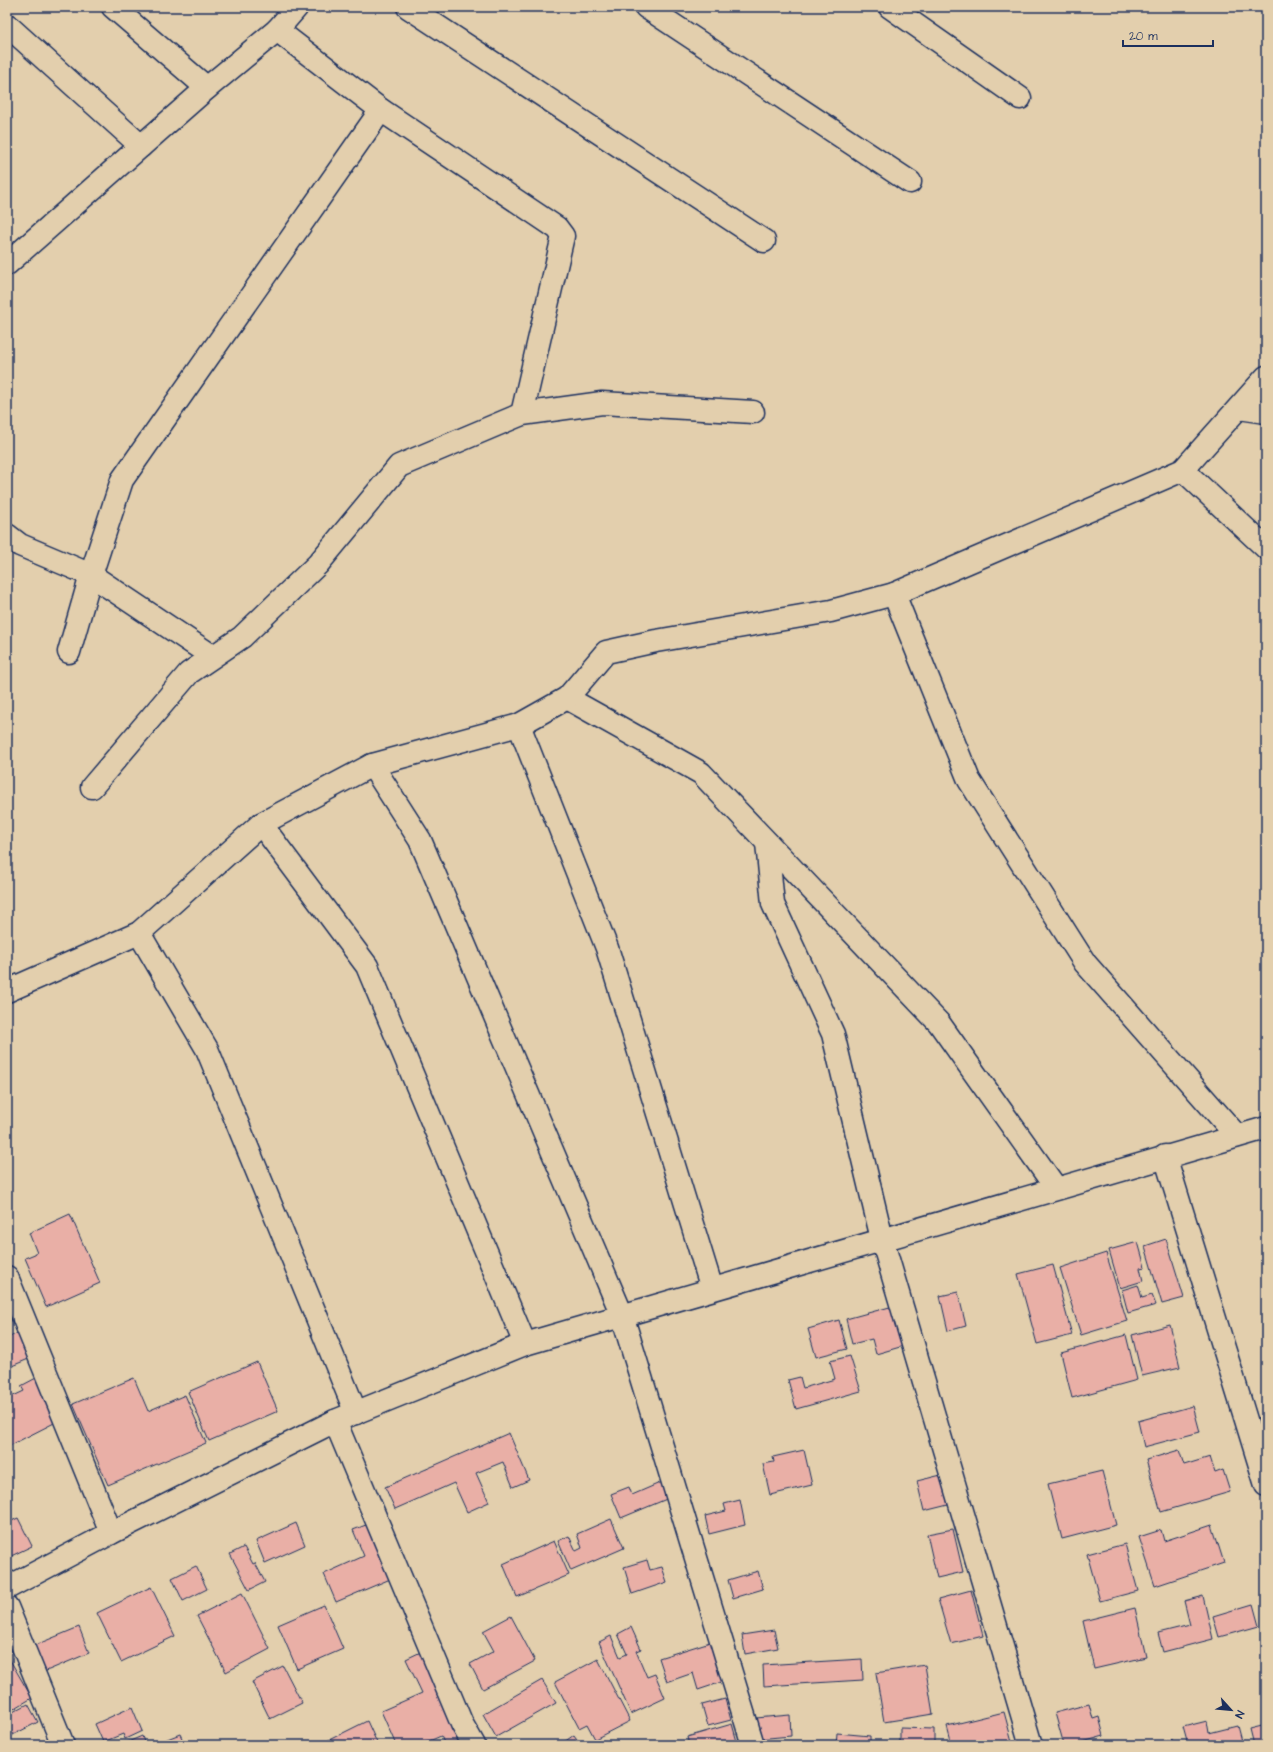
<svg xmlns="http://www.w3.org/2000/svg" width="1273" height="1752" font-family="'Architects Daughter',sans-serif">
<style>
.building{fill:#e9afa6;stroke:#1b2f5e}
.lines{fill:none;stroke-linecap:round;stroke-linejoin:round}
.minor-casing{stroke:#1b2f5e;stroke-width:25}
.minor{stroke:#e3cfad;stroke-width:22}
</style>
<rect width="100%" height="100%" fill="#e3cfad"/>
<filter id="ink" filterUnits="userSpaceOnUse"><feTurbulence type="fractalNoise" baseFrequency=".025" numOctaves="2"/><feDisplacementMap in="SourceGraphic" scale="8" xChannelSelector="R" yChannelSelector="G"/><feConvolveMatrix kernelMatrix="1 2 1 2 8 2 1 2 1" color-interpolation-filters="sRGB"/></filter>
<g filter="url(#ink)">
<g class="building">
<path d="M70,1214L100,1283L46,1307L25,1258L37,1253L29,1233Z"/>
<path d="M1166,1239L1184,1298L1162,1304L1145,1246Z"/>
<path d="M1138,1242L1145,1267L1140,1268L1143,1281L1120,1288L1109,1250Z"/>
<path d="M1106,1253L1127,1321L1081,1335L1060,1268Z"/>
<path d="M1053,1265L1072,1335L1037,1344L1018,1274Z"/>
<path d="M1138,1285L1142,1298L1152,1295L1156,1305L1128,1313L1122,1290Z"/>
<path d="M958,1292L966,1326L948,1331L940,1296Z"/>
<path d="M897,1305L907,1345L876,1354L872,1339L852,1344L846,1319Z"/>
<path d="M839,1320L847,1349L816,1357L808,1329Z"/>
<path d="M1170,1325L1180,1367L1142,1376L1132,1335Z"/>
<path d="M20,1332L31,1358L7,1368V1338Z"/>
<path d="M1126,1335L1137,1380L1072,1398L1061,1353Z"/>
<path d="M850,1356L861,1391L796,1409L788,1380L800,1377L803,1388L835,1379L830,1361Z"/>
<path d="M257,1362L278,1411L209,1441L188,1392Z"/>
<path d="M38,1377L60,1420L7,1447V1399L24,1391L21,1386Z"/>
<path d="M134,1378L148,1411L185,1395L206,1443L108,1485L73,1404Z"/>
<path d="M1193,1406L1200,1432L1144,1447L1138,1421Z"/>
<path d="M509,1433L529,1480L513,1487L503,1462L476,1473L489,1502L467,1512L454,1483L395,1509L385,1487Z"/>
<path d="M804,1450L812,1485L770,1495L763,1464L774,1462L773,1457Z"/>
<path d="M1179,1450L1184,1465L1210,1457L1215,1473L1223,1470L1230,1492L1161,1512L1146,1460Z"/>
<path d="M1102,1471L1116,1525L1062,1539L1048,1484Z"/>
<path d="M941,1475L948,1505L924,1511L917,1481Z"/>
<path d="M662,1482L669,1498L621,1518L611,1494L629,1487L632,1495Z"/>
<path d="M740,1500L745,1525L709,1534L705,1516L726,1511L724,1504Z"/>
<path d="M18,1518L32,1546L7,1558V1523Z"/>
<path d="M611,1519L624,1548L571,1571L558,1541L569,1536L576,1551L582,1548L577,1534Z"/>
<path d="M296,1523L305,1545L265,1563L256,1541Z"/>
<path d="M371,1523L395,1577L336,1602L324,1574L364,1556L353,1530Z"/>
<path d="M1212,1525L1224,1563L1155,1586L1139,1537L1161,1530L1164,1541Z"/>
<path d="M953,1529L963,1572L937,1578L927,1534Z"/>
<path d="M554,1541L569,1575L517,1597L503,1564Z"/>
<path d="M1125,1544L1138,1591L1100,1601L1087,1554Z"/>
<path d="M244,1547L253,1564L255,1563L265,1582L249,1590L230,1554Z"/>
<path d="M647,1560L650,1570L662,1567L667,1582L632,1594L624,1567Z"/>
<path d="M196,1566L207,1589L183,1601L172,1578Z"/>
<path d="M758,1571L763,1589L733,1598L728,1580Z"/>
<path d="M151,1587L175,1636L121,1662L97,1613Z"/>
<path d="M971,1590L983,1636L951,1644L938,1599Z"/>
<path d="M242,1593L270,1649L226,1672L197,1616Z"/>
<path d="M1203,1596L1213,1639L1163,1652L1158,1633L1190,1625L1184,1601Z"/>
<path d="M1253,1604L1259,1626L1219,1637L1213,1616Z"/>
<path d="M324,1605L343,1649L297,1669L278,1625Z"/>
<path d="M1135,1608L1146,1657L1094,1669L1083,1621Z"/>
<path d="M511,1616L535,1661L483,1689L470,1664L494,1651L483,1631Z"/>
<path d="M79,1627L89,1653L44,1672L33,1646Z"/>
<path d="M631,1627L641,1649L636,1651L647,1677L655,1674L665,1698L631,1714L599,1642L611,1636L620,1657L627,1654L618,1634Z"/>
<path d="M774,1630L778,1648L745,1654L742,1635Z"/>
<path d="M710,1642L722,1682L698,1690L693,1673L667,1682L659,1658Z"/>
<path d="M425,1650L466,1745H445L441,1736L420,1745H396L381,1711L422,1693L406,1659Z"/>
<path d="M7,1655L32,1698L7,1713Z"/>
<path d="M598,1659L630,1721L595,1739L587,1724L579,1728L555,1682Z"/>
<path d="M862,1659L863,1680L764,1686L763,1665Z"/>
<path d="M925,1665L933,1714L884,1722L876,1673Z"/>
<path d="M283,1666L302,1703L270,1719L252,1682Z"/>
<path d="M542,1680L556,1703L496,1737L483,1714Z"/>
<path d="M725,1699L731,1720L708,1726L702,1705Z"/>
<path d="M28,1704L38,1722L7,1738V1715Z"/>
<path d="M1089,1704L1093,1719L1099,1717L1104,1736L1072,1745H1064L1055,1713Z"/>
<path d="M132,1707L142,1731L125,1739L123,1734L103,1742L95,1724Z"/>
<path d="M1004,1712L1013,1745H952L947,1726Z"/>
<path d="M790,1715L791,1736L757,1739L756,1718Z"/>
<path d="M367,1721L378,1745H324L323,1743Z"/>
<path d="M1207,1721L1209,1733L1237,1726L1242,1745H1188L1183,1727Z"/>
<path d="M732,1724L738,1745H689L687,1737Z"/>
<path d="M1266,1725V1745H1254L1250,1729Z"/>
<path d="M900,1728L934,1729V1745H900Z"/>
<path d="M837,1733L870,1736V1745H836Z"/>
<path d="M180,1734L185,1745H152Z"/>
<path d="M574,1735L581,1745H560Z"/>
<path d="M142,1736L145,1745H121Z"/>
<path d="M1171,1739L1172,1745H1149Z"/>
</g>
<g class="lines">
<g class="minor-casing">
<g id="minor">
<path d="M113,7L207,88"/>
<path d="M408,7L764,241"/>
<path d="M646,7L910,182"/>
<path d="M890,7L1020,98"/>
<path d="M7,25L141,146"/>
<path d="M277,30L381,110L557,228L563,236L522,414"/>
<path d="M7,264L207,88L277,30L297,7"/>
<path d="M1239,408L1266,412"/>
<path d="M1183,470L1266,548"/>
<path d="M7,535L20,545L91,575L212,656"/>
<path d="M894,594L969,780L1085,963L1237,1136"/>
<path d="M69,652L91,575L122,480L381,110"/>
<path d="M567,698L701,773L939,1023L1056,1188"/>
<path d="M519,725L607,948L712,1289"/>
<path d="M372,765L420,840L622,1315L753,1745"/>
<path d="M92,787L189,673L242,637L318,564L399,466L522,414L602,403L753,412"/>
<path d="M261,824L367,966L525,1344"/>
<path d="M767,843L773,904L833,1034L882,1239L1031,1745"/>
<path d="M139,933L207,1049L356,1413"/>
<path d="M7,991L139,933L261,824L372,765L519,725L567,698L606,652L656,641L831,611L894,594L1183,470L1266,377"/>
<path d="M1165,1156L1266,1485"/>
<path d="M7,1277L111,1533"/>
<path d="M335,1421L462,1724L474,1745"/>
<path d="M7,1588L111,1533L335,1421L525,1344L1266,1128"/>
<path d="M7,1607L63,1745"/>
</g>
</g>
<use href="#minor" class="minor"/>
</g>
</g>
<rect width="1273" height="1752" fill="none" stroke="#e3cfad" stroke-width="24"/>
<rect x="12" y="12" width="1249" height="1728" fill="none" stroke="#1b2f5e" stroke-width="1.5" filter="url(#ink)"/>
<g transform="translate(1231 1710) rotate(117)" stroke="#e3cfad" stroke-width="3" paint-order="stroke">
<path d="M0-3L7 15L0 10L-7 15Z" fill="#1b2f5e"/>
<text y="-6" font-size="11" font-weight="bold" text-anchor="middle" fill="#1b2f5e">N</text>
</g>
<path d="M1123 40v6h90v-6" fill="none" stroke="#1b2f5e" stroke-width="2"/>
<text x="1129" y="40" font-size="12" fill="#1b2f5e" stroke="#e3cfad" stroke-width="3" paint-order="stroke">20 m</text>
</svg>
